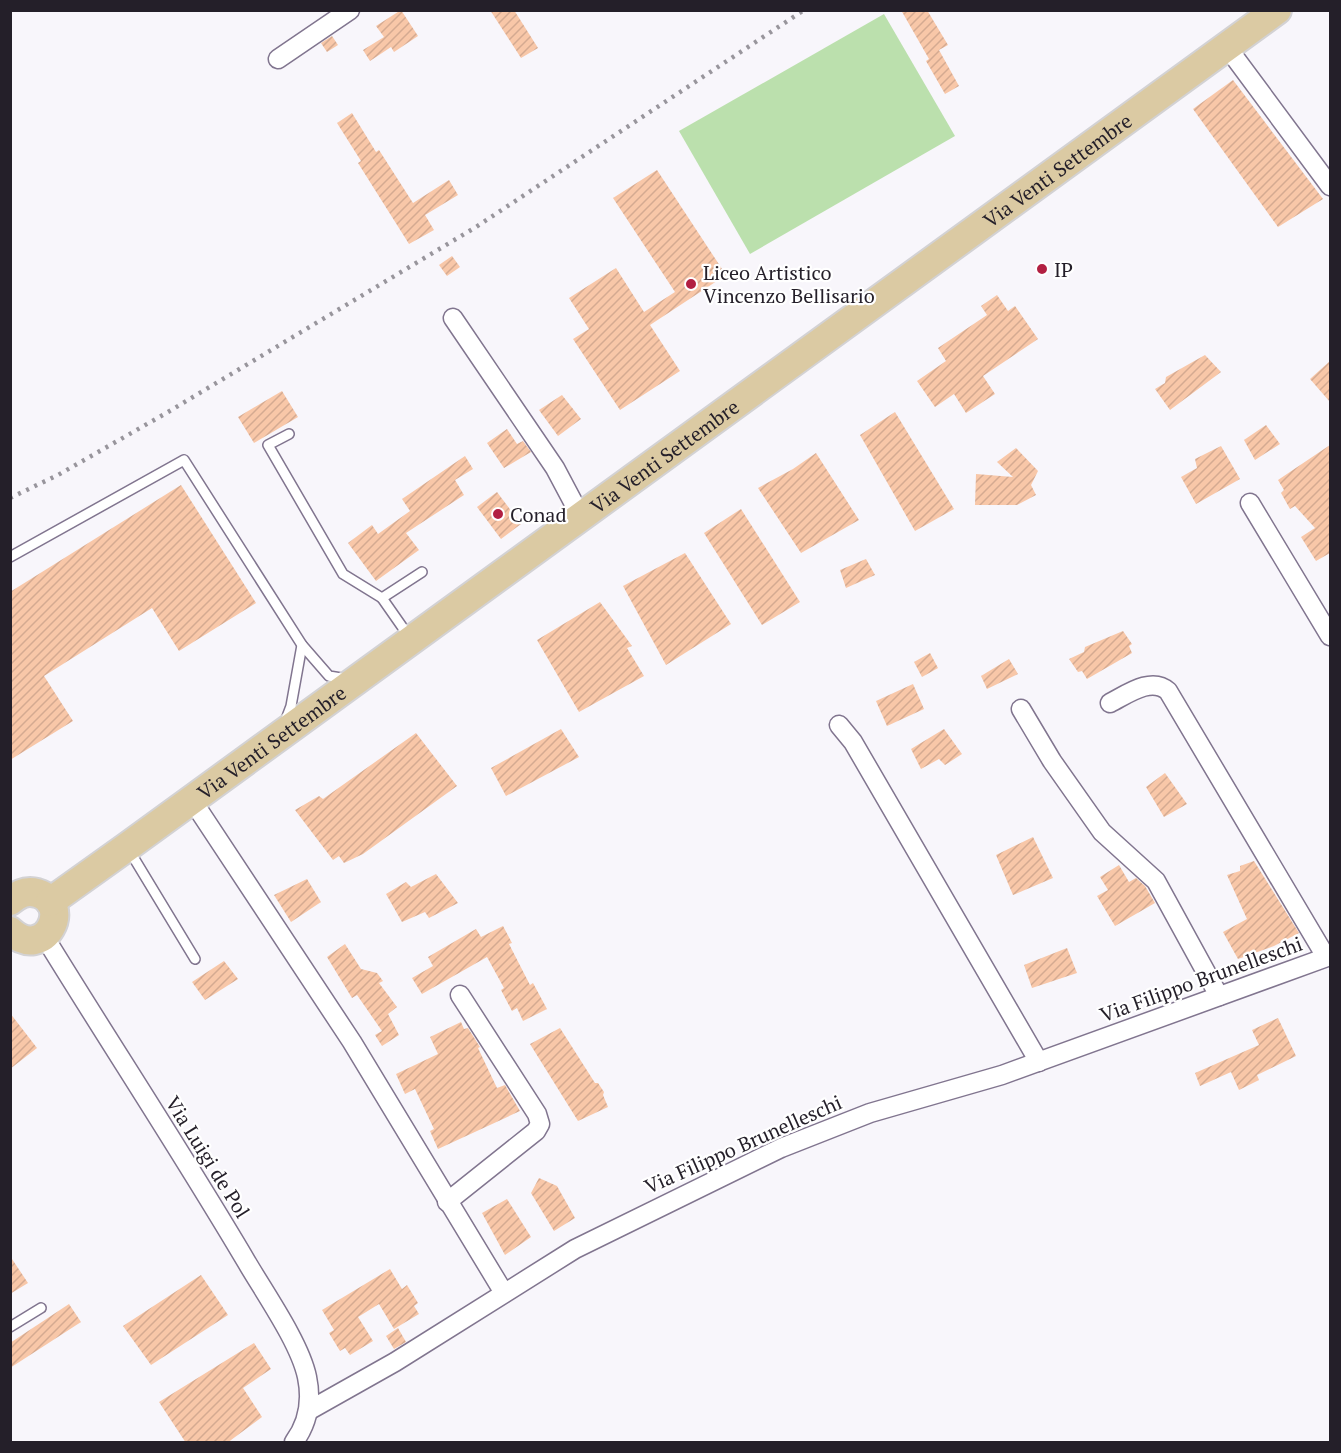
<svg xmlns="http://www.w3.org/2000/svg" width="1341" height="1453" font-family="'PT Serif',serif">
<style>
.grass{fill:#bbe0ad}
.building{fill:url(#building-hatch)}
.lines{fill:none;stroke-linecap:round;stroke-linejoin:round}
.lane-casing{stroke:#81758f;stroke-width:12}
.street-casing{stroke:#81758f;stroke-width:21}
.primary-casing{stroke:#d3d2d4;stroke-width:32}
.lane{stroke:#fff;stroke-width:9}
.street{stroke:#fff;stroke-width:18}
.primary{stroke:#dbcaa3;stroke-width:28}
.rail{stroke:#98959c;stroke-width:4.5;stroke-dasharray:3 6;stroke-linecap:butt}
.poi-dot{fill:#b21f42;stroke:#fff;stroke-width:2}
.labels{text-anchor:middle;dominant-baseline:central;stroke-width:4.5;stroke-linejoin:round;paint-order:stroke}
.street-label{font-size:20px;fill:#241f29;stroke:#fff}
.poi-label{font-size:20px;fill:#241f29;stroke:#fff;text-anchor:start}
</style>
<defs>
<pattern id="building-hatch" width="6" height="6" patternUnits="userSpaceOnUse" patternTransform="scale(1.5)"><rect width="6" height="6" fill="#f8c7a8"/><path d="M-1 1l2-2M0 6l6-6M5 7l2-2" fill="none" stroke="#d4aa91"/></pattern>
</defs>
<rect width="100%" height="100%" fill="#f8f6fb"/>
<path class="grass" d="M884,14L955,136L750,254L679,131Z"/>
<g class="building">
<path d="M401,10L418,36L394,52L391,47L370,61L363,50L384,37L376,26Z"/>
<path d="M490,10H514L538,48L521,58Z"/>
<path d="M901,10H927L948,45L939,50L959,86L945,94L926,61L929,59Z"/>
<path d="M332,36L338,45L327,52L321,43Z"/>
<path d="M1233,80L1323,199L1278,227L1193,109Z"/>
<path d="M352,113L376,152L379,150L413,203L449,180L458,195L425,215L434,230L409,244L358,163L361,161L337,123Z"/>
<path d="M657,170L726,275L650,325L680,371L620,410L573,339L589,329L569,298L616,268L644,312L675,292L613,198Z"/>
<path d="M452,256L460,267L447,276L439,265Z"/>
<path d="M997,295L1008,311L1015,306L1038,339L983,376L995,394L966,413L954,394L935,407L917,381L946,361L938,348L987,315L981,306Z"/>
<path d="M1205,355L1221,372L1170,410L1155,389L1165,383L1166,377Z"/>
<path d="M1330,361V402L1310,379Z"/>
<path d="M282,391L298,417L254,443L238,417Z"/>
<path d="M562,395L581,419L558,436L539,410Z"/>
<path d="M895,412L954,509L915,531L860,435Z"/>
<path d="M1266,425L1280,444L1255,460L1244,440Z"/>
<path d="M507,429L517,444L523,441L531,452L504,468L487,443Z"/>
<path d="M1330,445V553L1316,561L1301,537L1315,528L1295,506L1290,509L1281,493L1284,490L1278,480Z"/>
<path d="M1221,446L1240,479L1196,504L1181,477L1197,468L1195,459Z"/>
<path d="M1016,448L1038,471L1031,485L1036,495L1017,505H975L976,474L1013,477L997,462Z"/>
<path d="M816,453L859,520L801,553L758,488L793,469Z"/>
<path d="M465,456L473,469L455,480L464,495L406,533L419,550L376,581L348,543L372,525L378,534L410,511L402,499Z"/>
<path d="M181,485L256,603L179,651L152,608L44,676L73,721L10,760V592Z"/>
<path d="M497,492L521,524L501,539L477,507Z"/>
<path d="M741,509L800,602L762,625L704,533Z"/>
<path d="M685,553L731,624L666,665L623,586Z"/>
<path d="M866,559L875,575L846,588L840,570Z"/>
<path d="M600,602L632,646L627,648L644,676L579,712L537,640Z"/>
<path d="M1123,631L1132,644L1129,646L1132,653L1087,679L1082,671L1078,672L1069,659L1084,652L1085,647Z"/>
<path d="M930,653L938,668L922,677L914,662Z"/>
<path d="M1009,659L1018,674L987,689L981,676Z"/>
<path d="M913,684L924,709L887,726L876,701Z"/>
<path d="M561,729L579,757L506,796L491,768Z"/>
<path d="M944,729L962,754L945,765L939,759L921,769L911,749Z"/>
<path d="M416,733L457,786L363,854L344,863L339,856L333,860L295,810L319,796L323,799Z"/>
<path d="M1165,773L1187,804L1164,817L1146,787Z"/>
<path d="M1033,837L1053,878L1013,895L996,855Z"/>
<path d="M1254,861L1299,933L1274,946L1238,959L1223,932L1247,919L1227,875L1240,871V866Z"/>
<path d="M1119,865L1129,882L1136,878L1145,886L1155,903L1115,926L1097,896L1108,890L1100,877Z"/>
<path d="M436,874L458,903L429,918L425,912L402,922L386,894L406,882L411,887Z"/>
<path d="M307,879L321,902L291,922L274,895Z"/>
<path d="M503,926L512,943L509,944L530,985L533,983L547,1009L523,1021L517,1008L512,1011L501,990L504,988L487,957L422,994L412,978L433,966L428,957L476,929L481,937Z"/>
<path d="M345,944L361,969L377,973L383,981L379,983L397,1007L388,1014L399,1035L382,1046L375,1035L382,1031L357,995L352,998L327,957Z"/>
<path d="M1067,948L1077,973L1032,988L1024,965Z"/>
<path d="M224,961L238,979L205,1000L192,982Z"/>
<path d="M10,1013L37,1048L10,1069Z"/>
<path d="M1278,1018L1296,1056L1257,1075L1259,1080L1239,1090L1231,1072L1200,1086L1195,1073L1259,1045L1252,1030Z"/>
<path d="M461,1022L464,1029L468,1028L480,1047L478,1048L497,1088L505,1085L520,1111L438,1149L430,1131L434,1129L415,1089L405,1094L396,1074L438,1054L430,1037Z"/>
<path d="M560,1028L595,1083H598L604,1092L603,1095L608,1107L578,1121L530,1044Z"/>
<path d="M539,1178L557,1186L575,1218L554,1231L531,1193Z"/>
<path d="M507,1199L531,1237L505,1255L482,1213Z"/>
<path d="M10,1256L28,1283L10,1294Z"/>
<path d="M390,1269L402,1289L407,1285L418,1303L414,1306L419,1314L394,1329L379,1304L358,1317L373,1341L350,1355L345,1348L340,1351L329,1333L334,1330L322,1310Z"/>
<path d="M201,1275L228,1315L151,1365L123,1326Z"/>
<path d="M69,1304L81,1322L10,1368V1343Z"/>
<path d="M398,1328L406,1342L394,1349L386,1336Z"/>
<path d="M254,1343L271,1369L243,1388L262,1417L227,1443H186L159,1402Z"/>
</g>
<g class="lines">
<g class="lane-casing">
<g id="lane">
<path d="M289,434L268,445L343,574L382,598"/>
<path d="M10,557L184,460L302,645L329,676L347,679"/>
<path d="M410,638L382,598L422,572"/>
<path d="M285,722L291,706L302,645"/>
<path d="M129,850L195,959"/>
<path d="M10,1327L41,1308"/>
</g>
</g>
<g class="street-casing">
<g id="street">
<path d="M1227,47L1330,186"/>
<path d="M278,59L350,10"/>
<path d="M453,318L555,468L581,517"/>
<path d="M1250,503L1330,636"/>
<path d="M1110,703C1126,695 1151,676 1168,691L1326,957"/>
<path d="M1021,709L1052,761L1102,832L1156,881L1219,996"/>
<path d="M839,725L853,742L1039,1062"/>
<path d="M192,800L352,1042L504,1293"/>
<path d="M44,936C111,1045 181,1151 246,1261C264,1292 300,1343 307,1377C312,1401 308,1423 294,1442"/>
<path d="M447,1202L536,1131L540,1124L537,1114L460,995"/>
<path d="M308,1411L395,1362L575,1249L781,1148L870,1113L1002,1075L1330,956"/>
</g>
</g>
<g class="primary-casing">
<g id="primary">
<path d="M10,901C18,894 26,890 37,893C74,904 45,963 10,931"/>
<path id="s1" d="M50,902L127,847L1277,10"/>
</g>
</g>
<use href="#lane" class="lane"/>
<use href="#street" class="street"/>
<use href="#primary" class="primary"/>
<path class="rail" d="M10,498L58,475L168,412L476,227L804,10"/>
</g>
<g class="poi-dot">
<circle cx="1042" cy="269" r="6"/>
<circle cx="691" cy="284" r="6"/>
<circle cx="498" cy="514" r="6"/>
</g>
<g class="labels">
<g class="street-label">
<text stroke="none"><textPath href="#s1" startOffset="1245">Via Venti Settembre</textPath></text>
<text stroke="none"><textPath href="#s1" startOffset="759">Via Venti Settembre</textPath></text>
<text stroke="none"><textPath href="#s1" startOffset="273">Via Venti Settembre</textPath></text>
<text transform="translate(1201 979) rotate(-20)">Via Filippo Brunelleschi</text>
<text transform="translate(743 1144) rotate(-24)">Via Filippo Brunelleschi</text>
<text transform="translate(208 1157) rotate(58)">Via Luigi de Pol</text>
</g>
<g class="poi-label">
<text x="1054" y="269">IP</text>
<text x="703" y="272">Liceo Artistico<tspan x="703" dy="23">Vincenzo Bellisario</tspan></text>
<text x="510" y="514">Conad</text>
</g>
</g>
<rect width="1341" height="1453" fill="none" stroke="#241f29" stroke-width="24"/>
</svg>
